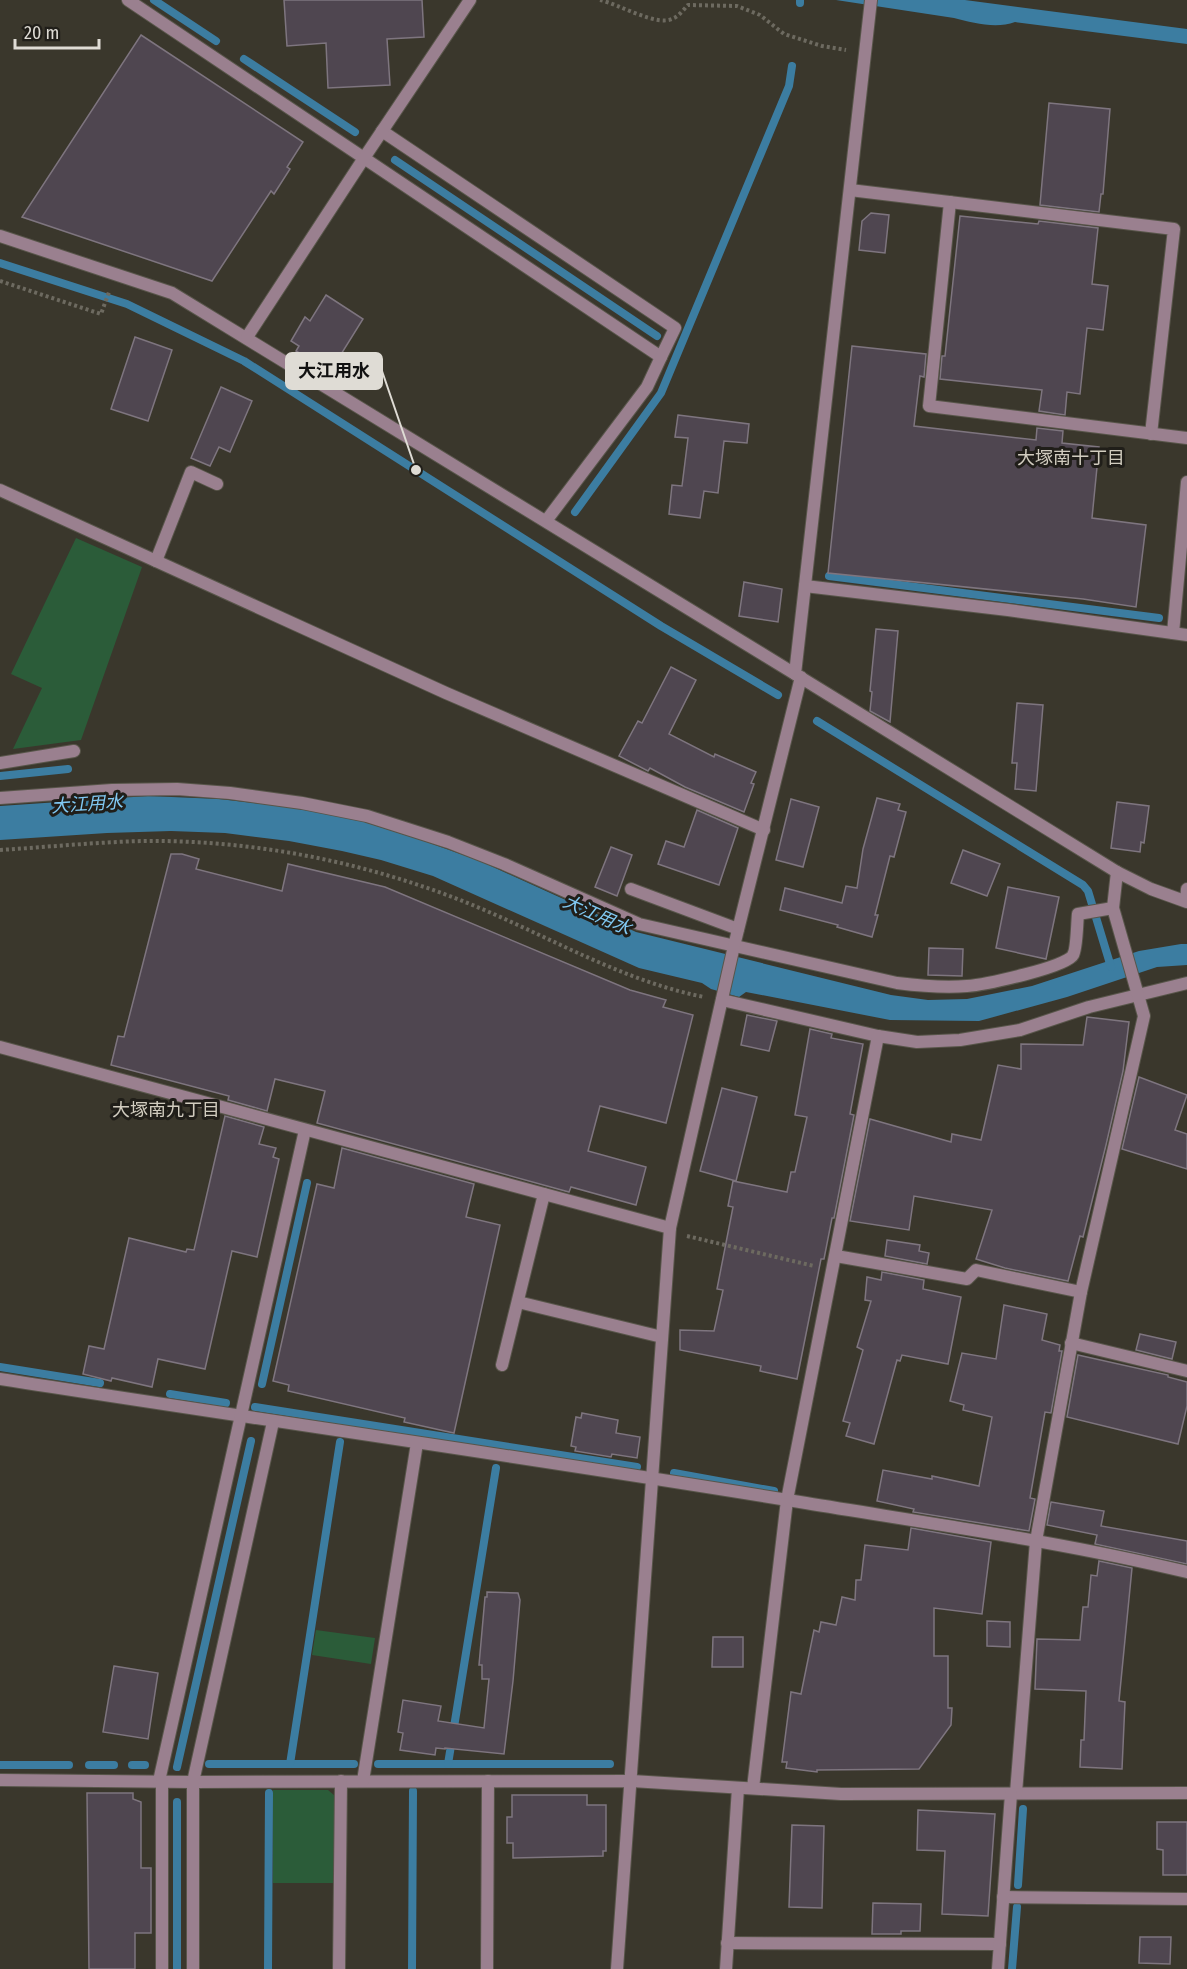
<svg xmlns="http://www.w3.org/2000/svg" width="1187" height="1969" font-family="'Fira Sans Condensed','Noto Sans JP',sans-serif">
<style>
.green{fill:#2b5c39}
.water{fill:#3c7da1}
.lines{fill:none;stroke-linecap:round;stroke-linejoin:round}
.stream{stroke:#3c7da1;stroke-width:8}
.building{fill:#4f4650;stroke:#7e757f;stroke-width:1.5}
.service-casing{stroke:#58554a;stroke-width:14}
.minor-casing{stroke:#58554a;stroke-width:14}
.tertiary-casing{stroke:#58554a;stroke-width:14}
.path{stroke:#6d6a60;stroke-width:4;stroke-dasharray:3 3;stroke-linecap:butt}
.service{stroke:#9a808f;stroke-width:12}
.minor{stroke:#9a808f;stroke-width:12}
.tertiary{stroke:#9a808f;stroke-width:12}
.labels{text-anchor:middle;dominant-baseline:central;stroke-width:6;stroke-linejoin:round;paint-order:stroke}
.neighbourhood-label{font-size:18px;fill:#d1ccbf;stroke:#201e19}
.water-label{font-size:18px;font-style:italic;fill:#81c9f3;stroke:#201e19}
.leader{fill:none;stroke:#dfdcd5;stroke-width:2}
.callout-dot{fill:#dfdcd5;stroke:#201e19;stroke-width:2}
.callout{fill:#dfdcd5;stroke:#dfdcd5;stroke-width:2}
.callout-label{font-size:18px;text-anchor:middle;font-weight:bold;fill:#111}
</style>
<rect width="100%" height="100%" fill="#3a372c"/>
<g class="green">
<path d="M76,538L142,567L81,740L13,749L42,688L11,674Z"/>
<path d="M316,1630L375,1638L371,1664L312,1655Z"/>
<path d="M273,1790H328L335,1796L334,1883H273Z"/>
</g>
<g class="water">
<path d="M836,0H965L1187,29V44L1015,22C996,29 973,23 954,18Z"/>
<path d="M148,796L219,799L298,808L361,821L424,841L480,861L636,932L891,995L928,1000L967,999L1032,986L1139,951L1181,944H1187V965L1157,967L1067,997L979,1021L890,1020L746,992L739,997L711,989L702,983L639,968L433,876L381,860L342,851L289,841L225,833L171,831L107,833L0,840V806Z"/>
</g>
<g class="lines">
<g class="stream">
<path d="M154,0L216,41"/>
<path d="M800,3V0"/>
<path d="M244,59L355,132"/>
<path d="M395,160L657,336"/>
<path d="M0,263L127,304L244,361L661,626L778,695"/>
<path d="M575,512L661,393L789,86L792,66"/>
<path d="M829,576L1159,618"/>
<path d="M817,721L1083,885L1088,891L1111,967"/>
<path d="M0,776L68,769"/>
<path d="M0,1367L100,1383"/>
<path d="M262,1384L307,1183"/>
<path d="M170,1394L226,1403"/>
<path d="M255,1407L637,1467"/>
<path d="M674,1473L774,1491"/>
<path d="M209,1764H354"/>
<path d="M290,1764L340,1442"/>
<path d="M378,1764H610"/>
<path d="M448,1764L496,1468"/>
<path d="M0,1765H69"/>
<path d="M89,1765H114"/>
<path d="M132,1765H145"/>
<path d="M177,1767L251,1441"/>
<path d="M177,1802V1969"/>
<path d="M1018,1885L1023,1809"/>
<path d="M268,1969L269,1793"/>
<path d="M412,1969L413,1791"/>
<path d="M1012,1969L1017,1907"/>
</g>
</g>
<g class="building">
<path d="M284,0H422L424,37L387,39L390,85L328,88L326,43L287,46Z"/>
<path d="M141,35L303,142L287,167L290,169L274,194L271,191L212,281L22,217Z"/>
<path d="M1049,103L1110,109L1103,194H1101L1099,212L1040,205Z"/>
<path d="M871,213L889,215L885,253L859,250L862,221Z"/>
<path d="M960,216L1038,224L1039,221L1098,228L1092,284L1108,286L1103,330L1087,328L1080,394L1067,392L1065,415L1039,411L1042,390L940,379L942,356H945Z"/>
<path d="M326,295L363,319L330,372L296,351L299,346L291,341L305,317L310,321Z"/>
<path d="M135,337L172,350L148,421L111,409Z"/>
<path d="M852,346L926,354L924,377L920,376L914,426L1036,440L1037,428L1063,431L1062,443L1099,447L1092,518L1146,525L1136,607L1083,599L828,573Z"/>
<path d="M221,387L252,401L230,452L219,447L210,466L191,458Z"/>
<path d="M678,415L749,424L747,443L724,441L718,493L704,491L700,518L669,514L672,485L682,486L688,438L675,437Z"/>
<path d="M744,582L782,589L778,622L739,616Z"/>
<path d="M876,629L898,631L890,722L870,711L872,692L870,691Z"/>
<path d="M671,667L696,680L669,734L714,757L715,754L756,772L751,783L754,784L744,812L685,787L650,768L648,771L619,756L638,721L642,723Z"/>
<path d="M1017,703L1043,705L1036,791L1015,789L1017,763H1012Z"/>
<path d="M877,798L900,804L898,810L906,812L894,857L890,856L875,915H878L872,937L837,927L838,925L780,910L785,888L842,903L846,886L857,888L863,849Z"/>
<path d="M791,799L819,807L803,867L776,860Z"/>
<path d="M1117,802L1149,806L1144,843L1141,842L1140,852L1111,848Z"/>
<path d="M697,810L738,828L719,885L658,864L666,841L684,847Z"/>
<path d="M611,847L632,855L617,896L595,887Z"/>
<path d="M963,850L1000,864L987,896L951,883Z"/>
<path d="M171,854H182L199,859L196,869L282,891L288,864L385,887L630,990L666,1000L663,1007L693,1015L666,1123L600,1106L588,1151L646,1167L636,1205L571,1187L569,1192L317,1123L325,1091L275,1079L267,1111L228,1100L229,1096L111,1065L118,1036L124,1037Z"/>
<path d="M1008,887L1059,897L1046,959L996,948Z"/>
<path d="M929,948L963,949L962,976L928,975Z"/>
<path d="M747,1015L777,1021L769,1051L741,1045Z"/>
<path d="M1087,1017L1129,1022L1123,1071L1106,1145L1083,1237L1080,1236L1068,1281L1005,1268L976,1259L992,1210L914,1196L909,1230L850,1221L870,1119L951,1142L952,1134L981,1140L998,1065L1021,1069V1044L1083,1045Z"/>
<path d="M810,1029L832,1034L831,1038L863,1044L850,1114L854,1115L834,1218H832L824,1259H821L797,1379L760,1371L761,1366L680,1350V1330L714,1331L723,1290L717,1289L733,1207L728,1206L733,1181L787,1192L791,1172H795L807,1117L795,1115Z"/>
<path d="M1139,1077L1187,1095L1175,1130L1187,1134V1169L1122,1149Z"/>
<path d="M722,1088L757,1097L736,1181L700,1171Z"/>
<path d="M225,1116L264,1127L259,1144L276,1148L273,1157L279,1159L257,1257L232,1251L205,1369L158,1359L152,1387L112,1378L111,1381L83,1374L89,1346L104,1349L129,1238L186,1252L187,1249L194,1250Z"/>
<path d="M342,1148L474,1184L466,1217L500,1225L454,1433L404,1422L405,1418L288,1391L289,1385L273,1381L317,1184L334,1188Z"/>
<path d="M887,1240L920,1245L919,1251L929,1253L927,1264L885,1256Z"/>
<path d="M882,1272L924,1280L923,1289L961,1297L948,1364L902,1355L900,1361L897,1360L874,1444L846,1436L850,1423L843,1421L863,1350L857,1347L871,1301L865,1300L867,1277L881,1280Z"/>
<path d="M1004,1305L1047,1314L1042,1340L1060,1345L1059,1351H1062L1051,1413L1045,1412L1030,1498L1035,1499L1029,1531L913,1512L914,1509L877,1501L883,1470L932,1479V1476L979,1486L992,1417L963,1410L964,1405L950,1401L962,1353L996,1359Z"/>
<path d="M1140,1334L1176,1342L1172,1359L1136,1350Z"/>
<path d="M1078,1355L1168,1375V1377L1187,1382V1406L1178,1444L1067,1417Z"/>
<path d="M582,1413L618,1420L616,1433L640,1437L637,1458L612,1454L611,1457L575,1451L576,1447L571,1446L576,1417L581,1418Z"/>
<path d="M1051,1502L1104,1511L1101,1526L1187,1541V1564L1095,1544L1097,1535L1047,1525Z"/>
<path d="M911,1528L991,1542L982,1614L934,1608V1656H948V1708H952L951,1725L919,1769L817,1770V1772L786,1768L787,1762H782L791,1692L801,1694L814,1630L819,1632L821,1622L836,1625L842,1597L855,1600L856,1580H861L865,1545L908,1550Z"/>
<path d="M1099,1561L1132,1568L1119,1701L1125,1702L1122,1769L1080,1767L1081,1740H1084L1086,1691L1035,1689L1037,1639L1080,1640L1083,1607H1088L1091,1575L1097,1576Z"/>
<path d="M487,1592L518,1593L520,1600L513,1681L504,1754L445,1748V1749L436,1748L435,1755L400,1750L403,1733L398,1732L403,1700L441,1706L438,1721L484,1728L489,1679H482V1665H479L485,1597H487Z"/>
<path d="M987,1621L1010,1622V1647L987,1646Z"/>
<path d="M713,1637H743V1667H712Z"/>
<path d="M114,1666L158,1673L148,1739L103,1732Z"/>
<path d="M87,1793H133V1799L141,1802V1868H151V1933H135V1969H89Z"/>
<path d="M512,1795H587V1805H606V1851H603V1856L513,1858V1843H507V1817H512Z"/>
<path d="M918,1810L995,1814L988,1916L942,1914L945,1851L917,1850Z"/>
<path d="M1157,1822H1187V1875H1163V1850L1157,1849Z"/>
<path d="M792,1825L824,1826L822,1908L789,1907Z"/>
<path d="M873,1903L921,1904L920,1931H901V1934H872Z"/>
<path d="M1140,1937H1171L1170,1964L1139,1963Z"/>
</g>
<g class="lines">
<g class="service-casing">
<g id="service">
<path d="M850,190L1174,229L1151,434"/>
<path d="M950,202L929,406L1187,438"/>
<path d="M156,561L191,472L217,484"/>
<path d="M1173,633L1187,482"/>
<path d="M631,889L738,929"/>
<path d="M518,1302L662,1337"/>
<path d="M502,1365L544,1194"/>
</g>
</g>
<g class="minor-casing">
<g id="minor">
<path d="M128,0L661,357L647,387L546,521"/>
<path d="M382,131L675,328L661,357"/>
<path d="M0,236L172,293L795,674"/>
<path d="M247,337L364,158L470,0"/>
<path d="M0,490L446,693L764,830"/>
<path d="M805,586L1008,610L1187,635"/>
<path d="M0,763L74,751"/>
<path d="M0,798L112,790L177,789L230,793L302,803L367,816L448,842L504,864L639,924L897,983C921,986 944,988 967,986C983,985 1068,967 1073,955C1077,949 1077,922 1078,914L1113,908"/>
<path d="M1186,901L1187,889"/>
<path d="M722,1000L878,1036L917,1042L960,1040L1020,1030L1089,1007L1187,983"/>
<path d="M0,1047L670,1228"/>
<path d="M836,1256L967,1279L976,1270L1081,1292"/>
<path d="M1071,1343L1187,1371"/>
<path d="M0,1379C269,1421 538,1459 806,1503C933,1524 1062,1542 1187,1572"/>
<path d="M0,1780L193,1782L632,1781L841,1794L1187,1793"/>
<path d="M159,1781L305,1130"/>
<path d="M363,1781L417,1443"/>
<path d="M753,1788L787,1500L878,1036"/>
<path d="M1016,1793L1036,1541L1081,1292L1144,1016L1113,908L1117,872"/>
<path d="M1003,1897L1187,1899"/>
<path d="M727,1943L1000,1944"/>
<path d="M162,1969V1781"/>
<path d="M193,1969V1782L273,1422"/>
<path d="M339,1969L341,1781"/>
<path d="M487,1969L488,1781"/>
<path d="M726,1969L738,1788"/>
<path d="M998,1969L1011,1794"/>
</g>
</g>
<g class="tertiary-casing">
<g id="tertiary">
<path d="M871,0L795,674L1117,872L1151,889L1187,902"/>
<path d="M617,1969L670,1228L734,946L801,677"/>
</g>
</g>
<g class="path">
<path d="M600,0C619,4 658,28 674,18C679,16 684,9 688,5L737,6L760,15L784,34L822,46L846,50"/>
<path d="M0,281L101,314L109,292"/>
<path d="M0,850C48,847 97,842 145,841C252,840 360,861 460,900C542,932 618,980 704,997"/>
<path d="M687,1236L814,1266"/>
</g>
<use href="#service" class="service"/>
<use href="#minor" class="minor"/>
<use href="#tertiary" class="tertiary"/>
</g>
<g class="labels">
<g class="neighbourhood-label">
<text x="1071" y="458">大塚南十丁目</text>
<text x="166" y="1110">大塚南九丁目</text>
</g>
<g class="water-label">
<text transform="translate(87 804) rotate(-4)">大江用水</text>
<text transform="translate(597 915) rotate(24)">大江用水</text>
</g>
</g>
<path class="leader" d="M416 470L382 371"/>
<circle class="callout-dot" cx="416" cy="470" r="6"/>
<rect class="callout" x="286" y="353" width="96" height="36" rx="6"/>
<g class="callout-label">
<text x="334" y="377">大江用水</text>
</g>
<path d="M15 39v9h84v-9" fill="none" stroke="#dfdcd5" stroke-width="3"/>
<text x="24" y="39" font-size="18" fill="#dfdcd5" stroke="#201e19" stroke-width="4.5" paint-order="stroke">20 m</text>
</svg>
